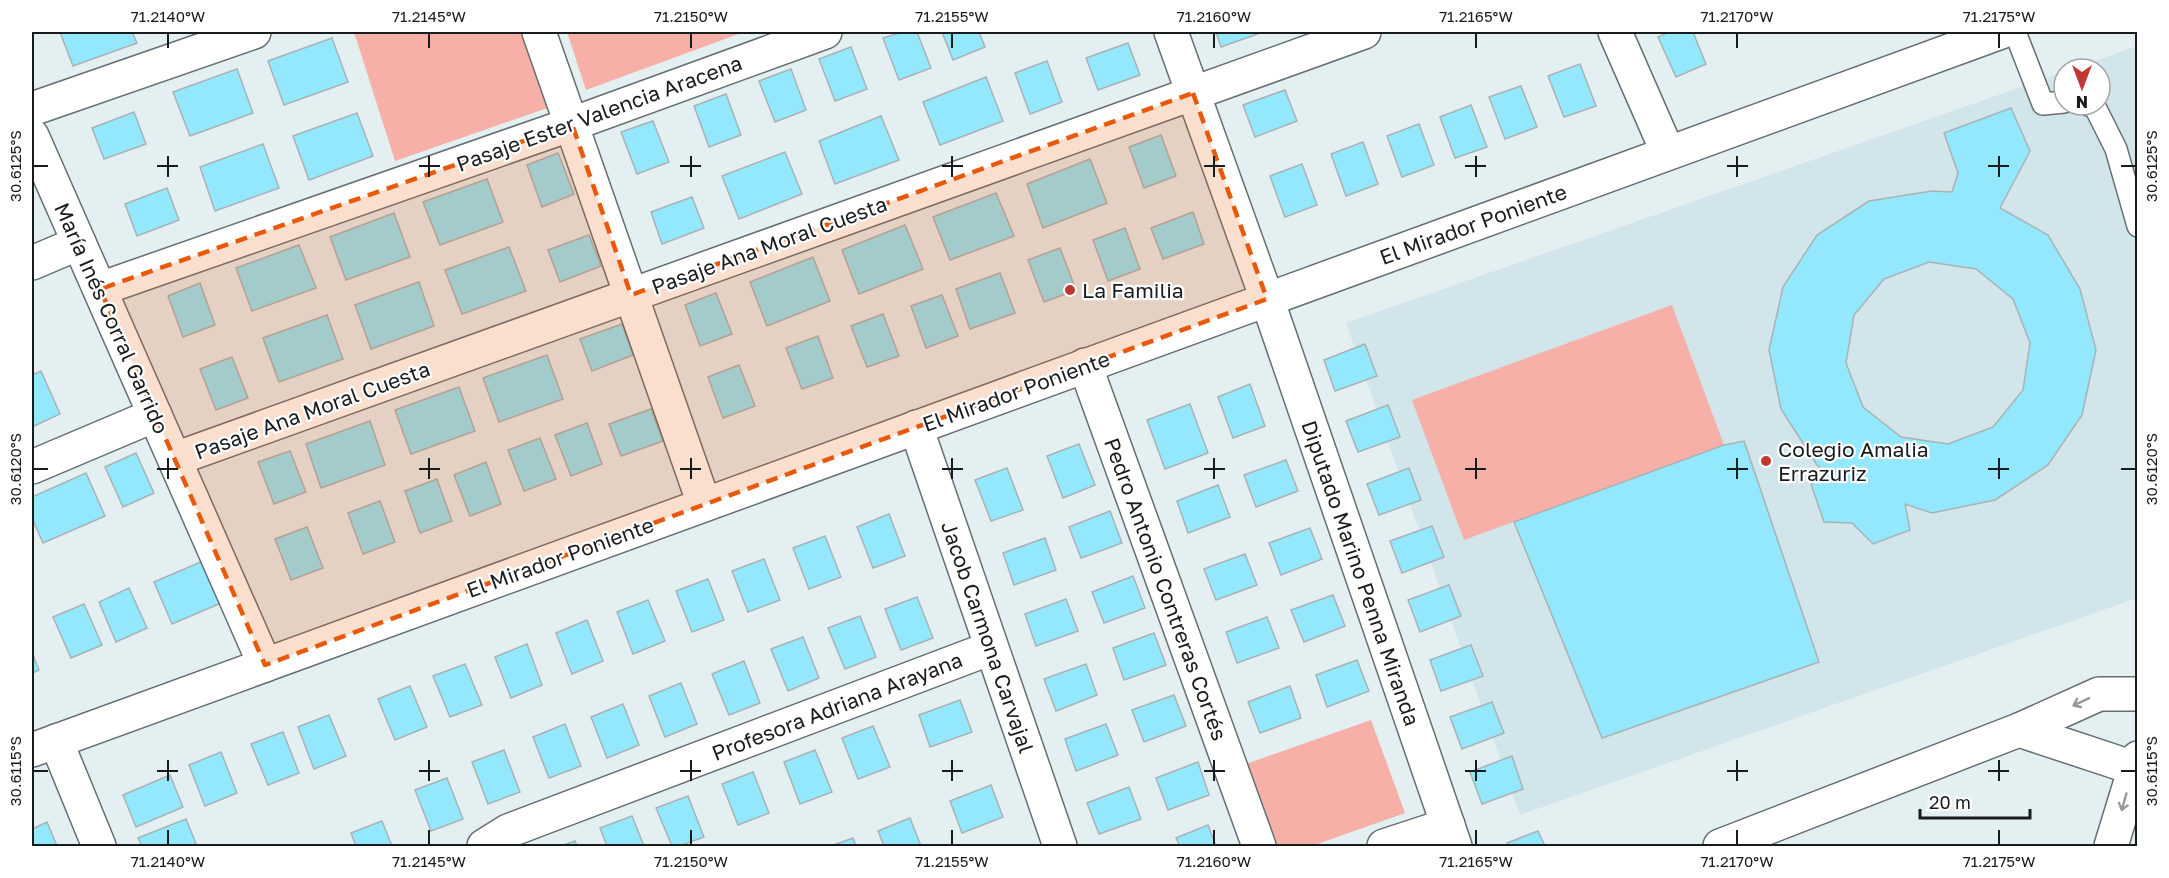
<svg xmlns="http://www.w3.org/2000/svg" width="2169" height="878" font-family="'Golos Text',sans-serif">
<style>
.built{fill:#d1e5ea}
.green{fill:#f6b0a7}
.building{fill:#93e8fd;stroke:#a8b3b5;stroke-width:1.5;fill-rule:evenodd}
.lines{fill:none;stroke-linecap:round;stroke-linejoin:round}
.service-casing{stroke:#656f72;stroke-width:24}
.minor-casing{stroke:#656f72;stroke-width:36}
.tertiary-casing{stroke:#656f72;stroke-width:36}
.service{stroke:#fff;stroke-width:21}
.minor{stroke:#fff;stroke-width:33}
.tertiary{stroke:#fff;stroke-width:33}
.oneway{stroke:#979999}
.marked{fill:#e8590c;fill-opacity:0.2;stroke:#e8590c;stroke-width:4.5;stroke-dasharray:12 8;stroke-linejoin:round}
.ticks{fill:none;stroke:#181c1d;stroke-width:2}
.poi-dot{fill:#c43631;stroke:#fff;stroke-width:2}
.labels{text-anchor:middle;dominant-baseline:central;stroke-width:4.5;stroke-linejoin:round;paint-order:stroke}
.street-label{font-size:21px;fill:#181c1d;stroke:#fff}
.poi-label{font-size:21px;fill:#181c1d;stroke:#fff;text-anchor:start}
.neatline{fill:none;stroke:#181c1d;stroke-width:2}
.ticks-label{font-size:15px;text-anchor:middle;fill:#181c1d}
</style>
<rect width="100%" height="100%" fill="#e4eff2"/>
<path class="built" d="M2137,46V598L1520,815L1346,323L2064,72V105H2100V69H2073Z"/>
<g class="green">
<path d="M354,32H536L562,103L395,161Z"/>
<path d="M567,32H744L586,90Z"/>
<path d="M1672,305L1724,445L1464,540L1412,400Z"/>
<path d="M1371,720L1405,813L1312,846H1276L1246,764Z"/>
</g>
<g class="building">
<path d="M60,32H132L137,43L73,66Z"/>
<path d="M903,32H917L931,68L899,80L883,38Z"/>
<path d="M942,32H979L985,47L953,60Z"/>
<path d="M1216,32H1263L1221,47Z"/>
<path d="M1670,32H1693L1706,64L1676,77L1658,37Z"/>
<path d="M332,38L348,82L284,105L268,61Z"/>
<path d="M1128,43L1140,75L1098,90L1086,58Z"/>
<path d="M851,47L867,89L835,101L819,59Z"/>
<path d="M1047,61L1062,102L1030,114L1015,73Z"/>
<path d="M1580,64L1596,106L1564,117L1548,76Z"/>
<path d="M237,69L253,113L190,136L173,92Z"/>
<path d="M791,69L806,110L775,122L759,81Z"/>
<path d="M986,77L1003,121L940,145L923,102Z"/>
<path d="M1521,86L1537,127L1505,139L1489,97Z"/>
<path d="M1285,90L1297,121L1255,137L1243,105Z"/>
<path d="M726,94L741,135L709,147L694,106Z"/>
<path d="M1471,105L1487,147L1455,158L1440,117Z"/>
<path d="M2011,108L2030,151L2000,208L2048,235L2080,289L2096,350L2082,415L2048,465L1995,500L1932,513L1905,504L1910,530L1873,544L1852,523L1824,522L1811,484L1827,474L1817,465L1781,409L1769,350L1783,287L1817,235L1869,201L1932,191L1952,192L1958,173L1944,133ZM1929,262L1976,269L2013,299L2030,343L2023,390L1993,427L1948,444L1901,437L1863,407L1846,363L1854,315L1884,279Z"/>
<path d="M134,112L146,144L104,159L92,128Z"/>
<path d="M357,113L373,156L309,180L293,136Z"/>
<path d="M881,116L899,160L835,184L819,141Z"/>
<path d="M653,121L669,162L637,174L621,132Z"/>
<path d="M1419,124L1434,165L1402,177L1387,136Z"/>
<path d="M1161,135L1176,176L1144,188L1129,147Z"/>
<path d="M1363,142L1378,184L1346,196L1331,154Z"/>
<path d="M263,144L279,188L215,211L200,167Z"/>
<path d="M785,152L802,194L739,219L722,176Z"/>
<path d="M558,153L574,194L542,207L527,165Z"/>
<path d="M1090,159L1107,203L1043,228L1027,184Z"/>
<path d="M1302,164L1317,205L1285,217L1270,176Z"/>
<path d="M487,179L503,222L440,245L423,202Z"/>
<path d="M167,188L179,220L137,236L125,204Z"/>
<path d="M996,193L1014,236L950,260L933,217Z"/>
<path d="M692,197L704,228L662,244L651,212Z"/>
<path d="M1193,212L1204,244L1163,259L1151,228Z"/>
<path d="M394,213L410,257L346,280L330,237Z"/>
<path d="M905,225L923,269L859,294L842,250Z"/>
<path d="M1125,228L1140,269L1108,281L1093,240Z"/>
<path d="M589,235L601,266L560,282L548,250Z"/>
<path d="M299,245L316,288L252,311L236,268Z"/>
<path d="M509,247L526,291L462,314L445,270Z"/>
<path d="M1060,248L1076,290L1044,302L1028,260Z"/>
<path d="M813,257L830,301L767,326L750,282Z"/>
<path d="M1000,273L1015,313L970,329L956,289Z"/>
<path d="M419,282L434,326L371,349L355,305Z"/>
<path d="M200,283L215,325L183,337L168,296Z"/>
<path d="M716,293L732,334L700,346L685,305Z"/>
<path d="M942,295L958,336L926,348L911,306Z"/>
<path d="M883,314L899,356L867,367L851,326Z"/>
<path d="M327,315L343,359L279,382L263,338Z"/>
<path d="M622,324L633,355L592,371L580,339Z"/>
<path d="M818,336L833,378L802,389L786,348Z"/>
<path d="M1365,344L1377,376L1335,391L1324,360Z"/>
<path d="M547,355L563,399L499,422L483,378Z"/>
<path d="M232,357L248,398L216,410L200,369Z"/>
<path d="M739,365L755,406L723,418L708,377Z"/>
<path d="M41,371L60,414L32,427V375Z"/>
<path d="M1250,384L1265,426L1233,438L1218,397Z"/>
<path d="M459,387L475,431L411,454L395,410Z"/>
<path d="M1190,404L1208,453L1165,469L1147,420Z"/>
<path d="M1388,405L1400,437L1358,452L1346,421Z"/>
<path d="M651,409L663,441L621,456L609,424Z"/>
<path d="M370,421L385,465L321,488L306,444Z"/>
<path d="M587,423L602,464L571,476L555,435Z"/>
<path d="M540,438L556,479L524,491L508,450Z"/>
<path d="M1744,441L1819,662L1602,738L1514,522L1724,445Z"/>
<path d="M1079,444L1095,485L1063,498L1047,456Z"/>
<path d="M290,451L306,492L274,504L258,462Z"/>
<path d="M136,453L154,493L123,507L105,467Z"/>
<path d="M1286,460L1298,491L1256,507L1244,475Z"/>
<path d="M486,462L501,504L470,516L454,475Z"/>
<path d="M1007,468L1023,510L991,521L975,480Z"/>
<path d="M1409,468L1421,500L1379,515L1367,484Z"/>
<path d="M86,473L105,516L43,543L32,518V497Z"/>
<path d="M437,479L452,521L420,533L405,491Z"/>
<path d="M1218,485L1230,517L1188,533L1177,501Z"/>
<path d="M380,501L395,542L363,554L348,513Z"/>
<path d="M1110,511L1122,543L1081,558L1069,527Z"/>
<path d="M889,514L905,556L873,568L857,527Z"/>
<path d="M1432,526L1444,557L1402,573L1390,541Z"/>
<path d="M307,527L323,568L291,580L275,539Z"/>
<path d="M1310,528L1322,559L1281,575L1269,543Z"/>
<path d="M825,536L841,577L809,589L793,548Z"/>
<path d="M1045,538L1056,570L1014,585L1003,553Z"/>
<path d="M1245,554L1257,585L1216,600L1204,569Z"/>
<path d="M764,559L780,600L748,612L732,571Z"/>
<path d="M203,561L221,603L172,624L154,582Z"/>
<path d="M1133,576L1145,608L1104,623L1092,592Z"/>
<path d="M708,579L724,620L692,632L676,591Z"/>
<path d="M1449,585L1461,616L1420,632L1408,600Z"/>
<path d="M129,588L147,628L116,642L99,602Z"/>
<path d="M1333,595L1345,626L1304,642L1291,610Z"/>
<path d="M917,597L933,638L901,650L885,609Z"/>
<path d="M1066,599L1078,631L1036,646L1025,614Z"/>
<path d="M648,600L665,641L633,654L617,612Z"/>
<path d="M84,604L102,645L71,658L53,617Z"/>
<path d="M860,616L876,657L845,669L828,628Z"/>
<path d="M1267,617L1279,648L1237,663L1226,632Z"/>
<path d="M587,620L603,661L572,674L556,633Z"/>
<path d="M1154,633L1166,665L1124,680L1113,648Z"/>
<path d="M803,637L819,678L788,691L771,649Z"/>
<path d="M527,644L542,685L511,698L495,657Z"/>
<path d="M1471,645L1483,676L1441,691L1430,660Z"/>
<path d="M32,652L39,670L32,673Z"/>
<path d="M1357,660L1369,691L1327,707L1316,675Z"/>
<path d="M744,661L760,703L729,715L712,674Z"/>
<path d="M465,664L482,705L450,717L433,676Z"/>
<path d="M1086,664L1097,695L1056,711L1044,679Z"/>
<path d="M681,683L697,724L665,737L649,696Z"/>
<path d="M410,686L427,727L395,740L378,699Z"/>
<path d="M1290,686L1301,718L1260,733L1248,702Z"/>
<path d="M1174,695L1186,726L1144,742L1132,710Z"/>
<path d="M960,700L972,732L930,747L919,715Z"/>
<path d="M1492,702L1504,733L1462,749L1450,717Z"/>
<path d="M623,704L639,745L607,758L591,717Z"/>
<path d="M329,715L346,756L314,769L298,727Z"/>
<path d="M565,724L581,766L549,778L533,737Z"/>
<path d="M1106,724L1118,755L1076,771L1065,739Z"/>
<path d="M873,726L890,767L858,779L842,738Z"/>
<path d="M283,732L299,773L268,785L251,744Z"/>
<path d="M504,750L520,792L488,804L472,762Z"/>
<path d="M815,750L832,792L800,804L784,762Z"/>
<path d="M221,752L237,793L205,806L189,765Z"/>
<path d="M1512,756L1523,789L1482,804L1470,772Z"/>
<path d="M1198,762L1209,795L1168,810L1156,778Z"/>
<path d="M753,772L769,813L738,825L722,784Z"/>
<path d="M170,775L183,807L136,827L123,795Z"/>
<path d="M447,778L463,819L431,831L415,790Z"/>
<path d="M991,785L1003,817L962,833L950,801Z"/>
<path d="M1129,787L1141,819L1099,834L1087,803Z"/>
<path d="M688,796L704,837L679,846H672L656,808Z"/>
<path d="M632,816L644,846H607L600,828Z"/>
<path d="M910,818L921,846H884L878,831Z"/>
<path d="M186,819L197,846H142L138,838Z"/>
<path d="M382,821L392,846H356L351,833Z"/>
<path d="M47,822L57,846H32V829Z"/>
<path d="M1208,825L1216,846H1180L1176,838Z"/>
<path d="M1538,831L1545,846H1508L1507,843Z"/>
<path d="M853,838L856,846H831Z"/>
<path d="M575,841L577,846H561Z"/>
</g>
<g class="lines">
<g class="service-casing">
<g id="service">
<path d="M2015,32L2043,104L2064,102"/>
<path d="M2088,105L2095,107L2116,149L2138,226"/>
</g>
</g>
<g class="minor-casing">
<g id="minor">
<path d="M539,32L704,504"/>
<path d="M1171,32L1267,299L1455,846"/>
<path d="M1615,32L1668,153"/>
<path d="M32,109L254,32"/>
<path d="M32,263L79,243"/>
<path d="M100,289L572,124L825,32"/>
<path d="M1085,365L1259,846"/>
<path d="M916,427L1060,846"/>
<path d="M175,459L1364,32"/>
<path d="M32,467L155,415"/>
<path d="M2019,730L2134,768"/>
<path d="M484,846L508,831L991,648"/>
<path d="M1384,846L1448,825"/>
<path d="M1720,846L2019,730L2099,694H2138"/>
</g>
</g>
<g class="tertiary-casing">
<g id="tertiary">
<path d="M32,136L265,665"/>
<path d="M56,741L99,846"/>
<path d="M32,750L2001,32"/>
<path d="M2111,846L2138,758"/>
</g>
</g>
<use href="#service" class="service"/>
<use href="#minor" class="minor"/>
<use href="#tertiary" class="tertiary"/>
</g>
<defs><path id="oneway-shaft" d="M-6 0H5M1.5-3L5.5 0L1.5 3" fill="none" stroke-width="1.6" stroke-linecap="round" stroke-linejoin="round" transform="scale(1.5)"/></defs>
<g class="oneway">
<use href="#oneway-shaft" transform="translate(2081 702) rotate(155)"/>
<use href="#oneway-shaft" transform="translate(2124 802) rotate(106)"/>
</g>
<path class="marked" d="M1193,93L1267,299L265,665L100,289L572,124L631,295Z"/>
<path class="ticks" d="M168,33V48M429,33V48M691,33V48M952,33V48M1214,33V48M1476,33V48M1737,33V48M1999,33V48M168,156V177M429,156V177M691,156V177M952,156V177M1214,156V177M1476,156V177M1737,156V177M1999,156V177M33,166H48M157,166H178M419,166H440M680,166H701M942,166H963M1204,166H1225M1465,166H1486M1727,166H1748M1988,166H2009M2121,166H2136M168,458V479M429,458V479M691,458V479M952,458V479M1214,458V479M1476,458V479M1737,458V479M1999,458V479M33,469H48M157,469H178M419,469H440M680,469H701M942,469H963M1204,469H1225M1465,469H1486M1727,469H1748M1988,469H2009M2121,469H2136M168,760V781M429,760V781M691,760V781M952,760V781M1214,760V781M1476,760V781M1737,760V781M1999,760V781M33,771H48M157,771H178M419,771H440M680,771H701M942,771H963M1204,771H1225M1465,771H1486M1727,771H1748M1988,771H2009M2121,771H2136M168,830V845M429,830V845M691,830V845M952,830V845M1214,830V845M1476,830V845M1737,830V845M1999,830V845"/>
<g class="poi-dot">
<circle cx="1070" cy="290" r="6"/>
<circle cx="1766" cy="461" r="6"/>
</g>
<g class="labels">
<g class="street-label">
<text transform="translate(599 113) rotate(-20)">Pasaje Ester Valencia Aracena</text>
<text transform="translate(1473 224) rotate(-20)">El Mirador Poniente</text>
<text transform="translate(769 245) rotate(-20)">Pasaje Ana Moral Cuesta</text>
<text transform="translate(112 318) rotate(66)">María Inés Corral Garrido</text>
<text transform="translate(1016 391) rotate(-20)">El Mirador Poniente</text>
<text transform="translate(312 410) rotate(-20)">Pasaje Ana Moral Cuesta</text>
<text transform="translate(560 557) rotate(-20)">El Mirador Poniente</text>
<text transform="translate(1361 573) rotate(71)">Diputado Marino Penna Miranda</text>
<text transform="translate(1166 589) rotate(70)">Pedro Antonio Contreras Cortés</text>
<text transform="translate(988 637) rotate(71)">Jacob Carmona Carvajal</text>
<text transform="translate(837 706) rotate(-21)">Profesora Adriana Arayana</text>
</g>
<g class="poi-label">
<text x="1082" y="290">La Familia</text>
<text x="1778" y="449">Colegio Amalia<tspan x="1778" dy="24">Errazuriz</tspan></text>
</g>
</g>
<rect width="2169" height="878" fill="none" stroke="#ffffff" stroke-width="66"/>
<g transform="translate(2082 87) rotate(180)"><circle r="28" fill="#ffffff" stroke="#a3a4a5" stroke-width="1.5"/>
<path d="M0-4.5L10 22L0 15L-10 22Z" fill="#c43631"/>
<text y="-9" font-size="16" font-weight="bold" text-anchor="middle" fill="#181c1d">N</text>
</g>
<path d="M1920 809v9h110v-9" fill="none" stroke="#181c1d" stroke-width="3"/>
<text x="1929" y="809" font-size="18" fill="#181c1d" stroke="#ffffff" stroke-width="4.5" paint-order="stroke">20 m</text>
<rect x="33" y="33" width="2103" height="812" class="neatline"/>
<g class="ticks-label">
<text x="168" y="22">71.2140°W</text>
<text x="429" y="22">71.2145°W</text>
<text x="691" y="22">71.2150°W</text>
<text x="952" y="22">71.2155°W</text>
<text x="1214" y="22">71.2160°W</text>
<text x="1476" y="22">71.2165°W</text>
<text x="1737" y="22">71.2170°W</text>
<text x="1999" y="22">71.2175°W</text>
<text transform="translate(2152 166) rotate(-90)" y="5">30.6125°S</text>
<text transform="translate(16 166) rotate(-90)" y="5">30.6125°S</text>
<text transform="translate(2152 469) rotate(-90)" y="5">30.6120°S</text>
<text transform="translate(16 469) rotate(-90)" y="5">30.6120°S</text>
<text transform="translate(2152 771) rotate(-90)" y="5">30.6115°S</text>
<text transform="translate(16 771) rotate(-90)" y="5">30.6115°S</text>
<text x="168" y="867">71.2140°W</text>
<text x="429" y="867">71.2145°W</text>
<text x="691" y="867">71.2150°W</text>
<text x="952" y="867">71.2155°W</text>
<text x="1214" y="867">71.2160°W</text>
<text x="1476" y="867">71.2165°W</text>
<text x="1737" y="867">71.2170°W</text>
<text x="1999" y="867">71.2175°W</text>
</g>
</svg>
